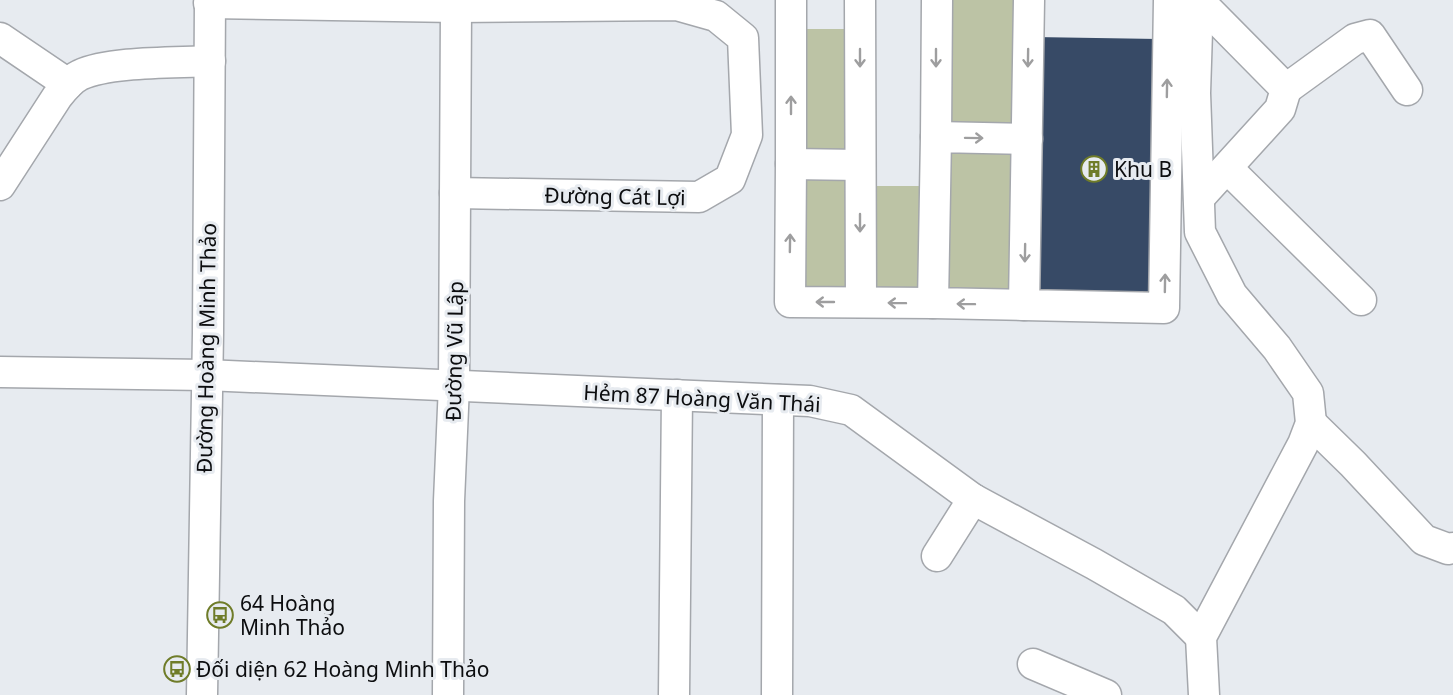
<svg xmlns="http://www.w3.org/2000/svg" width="1453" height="695" font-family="'Noto Sans',sans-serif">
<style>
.green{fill:#bcc3a5}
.building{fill:#374a66}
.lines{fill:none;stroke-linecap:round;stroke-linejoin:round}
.minor-casing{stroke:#a4a7ac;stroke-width:33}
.minor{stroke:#fff;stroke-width:30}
.oneway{stroke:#9e9e9f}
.labels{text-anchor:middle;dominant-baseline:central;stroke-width:6;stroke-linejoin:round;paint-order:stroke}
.poi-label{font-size:21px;fill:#0c0d0f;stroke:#e7ebf0;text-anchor:start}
.street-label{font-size:21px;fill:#0c0d0f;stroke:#e7ebf0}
</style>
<rect width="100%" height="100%" fill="#e7ebf0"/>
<g class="green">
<path d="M942,0H1020V133L942,132Z"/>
<path d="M796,29H855V162H795Z"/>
<path d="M941,140L1021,142L1019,296L939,295Z"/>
<rect x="795" y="168" width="61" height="131"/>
<path d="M863,186H931V293L863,294Z"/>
</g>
<path class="building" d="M1034,37L1158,39L1155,300L1030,298Z"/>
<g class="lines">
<g class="minor-casing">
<g id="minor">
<path d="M791,0V164"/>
<path d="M860,0L861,302"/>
<path d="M1029,0L1024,305L1164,308L1169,0"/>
<path d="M1198,0L1195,93L1200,232L1232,295L1277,348L1308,393L1311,423L1303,444L1201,637L1204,695"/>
<path d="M1198,0L1286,89L1280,109L1199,198"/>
<path d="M209,3L456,7L677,5L716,16L743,38L747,135L730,179L699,197L455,193"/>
<path d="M0,38L68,84"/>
<path d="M1286,89L1355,39L1370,35L1407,90"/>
<path d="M936,137L937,0"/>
<path d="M860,165L791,164L790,302L933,303"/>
<path d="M1227,168L1361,300"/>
<path d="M0,185L57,97C64,88 70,80 80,75C110,61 176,63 210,61"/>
<path d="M1024,305L933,303L936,137L1027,139"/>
<path d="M0,372L206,375L810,401L851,410L973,499L1094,564L1174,610L1201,637"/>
<path d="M1311,423L1353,464L1424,540L1448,549L1453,548"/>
<path d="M937,556L973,499"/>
<path d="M1033,664L1106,695"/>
<path d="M202,695L208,333L210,0"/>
<path d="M448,695L449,501L454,385L456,7"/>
<path d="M674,695L677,395"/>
<path d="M777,695L778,400"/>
</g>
</g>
<use href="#minor" class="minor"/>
</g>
<defs><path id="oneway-shaft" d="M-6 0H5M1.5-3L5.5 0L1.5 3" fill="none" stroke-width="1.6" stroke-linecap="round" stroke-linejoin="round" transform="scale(1.5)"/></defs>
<g class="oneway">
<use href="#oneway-shaft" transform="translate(860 58) rotate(90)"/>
<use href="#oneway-shaft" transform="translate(936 58) rotate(90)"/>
<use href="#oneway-shaft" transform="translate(1028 58) rotate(91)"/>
<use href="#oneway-shaft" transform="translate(1167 88) rotate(-89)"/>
<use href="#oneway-shaft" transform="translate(791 105) rotate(-90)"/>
<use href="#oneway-shaft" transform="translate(974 138) rotate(1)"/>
<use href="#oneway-shaft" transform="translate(860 223) rotate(90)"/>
<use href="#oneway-shaft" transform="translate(790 243) rotate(-89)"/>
<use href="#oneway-shaft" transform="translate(1025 253) rotate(91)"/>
<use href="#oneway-shaft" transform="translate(1165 283) rotate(-89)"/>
<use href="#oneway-shaft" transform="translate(825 302) rotate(-180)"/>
<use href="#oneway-shaft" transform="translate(897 303) rotate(-179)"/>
<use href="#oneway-shaft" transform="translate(966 304) rotate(-179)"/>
</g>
<defs>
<g id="building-ring" transform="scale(1.35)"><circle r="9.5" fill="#e7ebf0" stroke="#6f7c29" stroke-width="1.5"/><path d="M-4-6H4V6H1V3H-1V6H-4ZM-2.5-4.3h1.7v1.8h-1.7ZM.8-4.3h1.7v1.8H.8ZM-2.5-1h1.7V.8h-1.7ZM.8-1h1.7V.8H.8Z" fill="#6f7c29"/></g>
<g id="bus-ring" transform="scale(1.35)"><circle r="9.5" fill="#e7ebf0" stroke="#6f7c29" stroke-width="1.5"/><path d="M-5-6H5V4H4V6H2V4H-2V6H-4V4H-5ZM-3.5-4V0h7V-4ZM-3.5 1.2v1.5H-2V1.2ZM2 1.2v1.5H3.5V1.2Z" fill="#6f7c29"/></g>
</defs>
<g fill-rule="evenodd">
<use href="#building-ring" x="1094" y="169"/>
<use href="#bus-ring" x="220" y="615"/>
<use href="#bus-ring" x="177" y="669"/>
</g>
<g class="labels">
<g class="poi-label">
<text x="1114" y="169">Khu B</text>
<text x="240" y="603">64 Hoàng<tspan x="240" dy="24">Minh Thảo</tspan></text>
<text x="196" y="669">Đối diện 62 Hoàng Minh Thảo</text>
</g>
<g class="street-label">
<text transform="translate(615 196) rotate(1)">Đường Cát Lợi</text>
<text transform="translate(206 348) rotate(-89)">Đường Hoàng Minh Thảo</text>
<text transform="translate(454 351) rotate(-89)">Đường Vũ Lập</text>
<text transform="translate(702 398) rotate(3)">Hẻm 87 Hoàng Văn Thái</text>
</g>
</g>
</svg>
